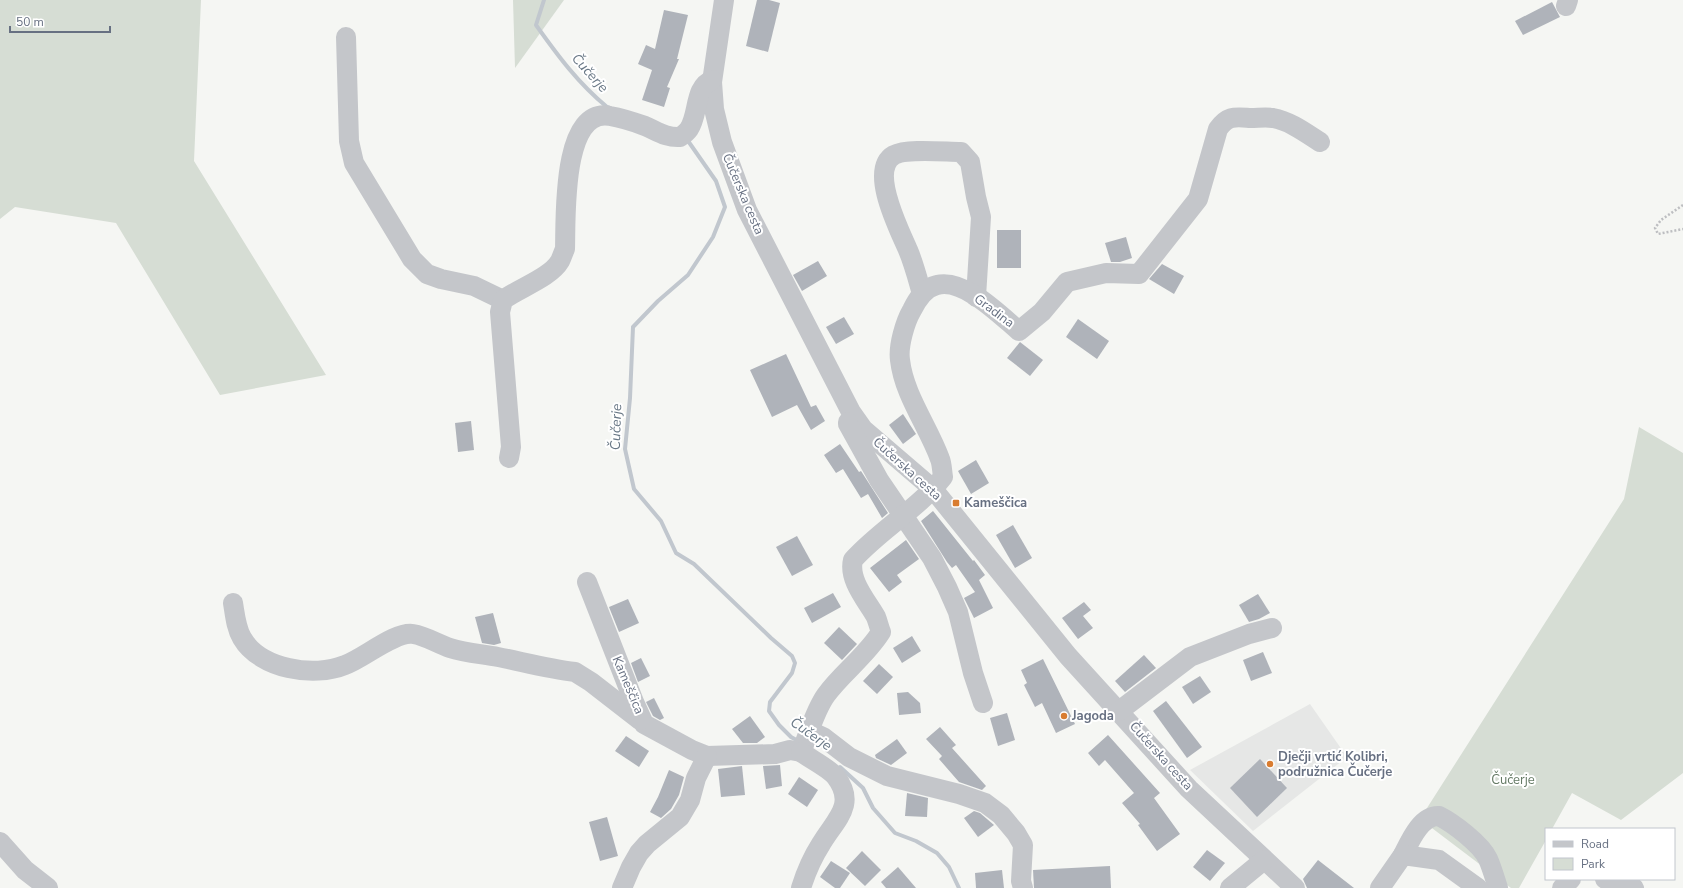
<svg xmlns="http://www.w3.org/2000/svg" width="1683" height="888" font-family="'Nunito Sans',sans-serif">
<style>
.built{fill:#e6e7e6}
.green{fill:#d6ddd4}
.lines{fill:none;stroke-linecap:round;stroke-linejoin:round}
.stream{stroke:#c1c7ce;stroke-width:4}
.building{fill:#afb3ba}
.path{stroke:#bdbec1;stroke-width:2.5;stroke-dasharray:2 2;stroke-linecap:butt}
.minor{stroke:#c4c6ca;stroke-width:20}
.poi-dot{fill:#d97c30;stroke:#fff;stroke-width:1.5}
.labels{text-anchor:middle;dominant-baseline:central;stroke-width:4;stroke-linejoin:round;paint-order:stroke}
.street-label{font-size:13px;fill:#677082;stroke:#fff}
.poi-label{font-size:13px;font-weight:bold;fill:#677082;stroke:#fff;text-anchor:start}
.park-label{font-size:13px;fill:#657a65;stroke:#fff}
.water-label{font-size:14px;font-style:italic;fill:#687785;stroke:#fff}
</style>
<rect width="100%" height="100%" fill="#f5f6f3"/>
<path class="built" d="M1310,704L1347,757L1253,831L1190,770Z"/>
<g class="green">
<path d="M0,0H201L194,161L326,375L220,395L116,223L15,207L0,219Z"/>
<path d="M513,0H564L515,68Z"/>
<path d="M1639,427L1683,453V773L1621,820L1572,793L1552,829H1546V840L1519,888H1511L1420,819L1624,499Z"/>
</g>
<g class="lines">
<g class="stream">
<path d="M544,0L536,25C558,56 578,83 607,107L610,108"/>
<path d="M686,138L716,181L725,207L713,237L688,275L658,301L633,327L630,398L625,449L634,489L661,521L676,553L694,564L771,638L792,656L795,663L792,673L770,702L769,711L779,725L791,737L800,742"/>
<path d="M840,767L863,788L873,808L895,833L916,841L937,853L949,867L959,888"/>
</g>
</g>
<g class="building">
<path d="M757,0H769L780,3L768,52L746,46Z"/>
<path d="M1552,2L1560,17L1523,35L1515,21Z"/>
<path d="M664,10L688,15L677,59H679L667,87L670,88L664,107L642,100L652,70L638,64L646,45L655,49Z"/>
<rect x="997" y="230" width="24" height="38"/>
<path d="M1126,237L1132,258L1120,262H1111L1105,243Z"/>
<path d="M818,261L827,276L802,291L793,275Z"/>
<path d="M1162,264L1184,276L1174,294L1149,279Z"/>
<path d="M844,317L854,334L836,344L826,327Z"/>
<path d="M1078,319L1109,341L1097,359L1066,337Z"/>
<path d="M1020,342L1043,360L1030,376L1007,358Z"/>
<path d="M786,354L811,407L816,405L825,421L811,430L797,405L772,417L750,370Z"/>
<path d="M903,414L916,434L903,444L889,425Z"/>
<path d="M471,421L474,450L458,452L455,423Z"/>
<path d="M840,444L859,472L861,471L888,513L882,518L868,494L861,498L843,469L836,473L824,455Z"/>
<path d="M976,460L989,483L971,494L958,471Z"/>
<path d="M933,511L973,561L974,560L985,575L979,580L993,608L974,618L964,598L975,592L956,565L952,568L947,562L921,521Z"/>
<path d="M1013,525L1032,558L1015,568L996,535Z"/>
<path d="M797,536L813,565L792,576L776,547Z"/>
<path d="M906,540L919,559L897,575L902,582L889,592L870,568Z"/>
<path d="M833,593L841,607L812,623L804,608Z"/>
<path d="M1258,594L1270,613L1259,619L1249,622L1239,605Z"/>
<path d="M628,599L639,623L619,632L609,607Z"/>
<path d="M1084,602L1091,610L1083,616L1093,628L1078,639L1062,618Z"/>
<path d="M493,613L501,643L494,645L482,643L475,617Z"/>
<path d="M839,627L857,644L842,660L824,643Z"/>
<path d="M912,636L921,651L902,663L893,648Z"/>
<path d="M1263,652L1272,673L1251,681L1243,660Z"/>
<path d="M1144,655L1156,668L1125,692L1115,681Z"/>
<path d="M641,658L650,676L638,682L631,663Z"/>
<path d="M1043,659L1075,724L1056,733L1042,703L1035,707L1024,685L1027,683L1021,670Z"/>
<path d="M879,664L893,677L877,694L863,681Z"/>
<path d="M1200,676L1211,692L1193,704L1182,687Z"/>
<path d="M908,692L920,703L921,713L899,715L897,693Z"/>
<path d="M654,698L664,718L660,720L653,716L646,702Z"/>
<path d="M1166,701L1202,747L1187,758L1153,711Z"/>
<path d="M1007,713L1015,740L998,746L990,718Z"/>
<path d="M750,716L765,737L757,743H743L732,729Z"/>
<path d="M940,727L956,745L952,748L986,786L982,790L959,782L939,759L942,756L926,739Z"/>
<path d="M1108,735L1160,793L1154,798L1180,834L1157,851L1138,825L1140,824L1122,803L1134,793L1105,760L1099,766L1088,753Z"/>
<path d="M626,736L649,751L639,767L615,751Z"/>
<path d="M897,739L907,753L891,765L876,758L875,755Z"/>
<path d="M1260,759L1287,788L1257,817L1230,788Z"/>
<path d="M780,765L782,786L766,789L763,766Z"/>
<path d="M742,766L745,795L721,797L718,769Z"/>
<path d="M669,770L684,777L679,795L671,809L661,818L650,812L658,797Z"/>
<path d="M799,777L818,790L807,807L788,794Z"/>
<path d="M907,793L928,798L927,817L905,816Z"/>
<path d="M974,811L980,813L994,825L978,837L964,818Z"/>
<path d="M607,817L618,856L600,861L589,822Z"/>
<path d="M1207,850L1225,863L1210,881L1193,867Z"/>
<path d="M862,851L881,870L865,886L846,868Z"/>
<path d="M1318,860L1354,888H1307L1303,879Z"/>
<path d="M831,861L850,873L840,888H835L820,877Z"/>
<path d="M1110,866L1111,888H1034L1033,870Z"/>
<path d="M898,867L916,888H886L881,882Z"/>
<path d="M1002,870L1004,888H976L975,873Z"/>
</g>
<g class="lines">
<path class="path" d="M1683,205L1661,220L1655,228L1658,234L1683,229"/>
<g class="minor">
<path d="M724,0L712,82L714,109L722,142L747,210L851,412L863,429L933,489L1068,656L1189,789L1295,888"/>
<path d="M1566,6L1568,0"/>
<path d="M346,37L349,141L354,163L412,259L427,274L441,279L474,286L503,300"/>
<path d="M922,294C918,280 914,264 908,250C900,231 868,170 894,155C907,148 945,152 961,152L970,162L976,197L981,217L976,297"/>
<path d="M848,422V424L879,480L932,558L947,587L958,612L973,673L983,703"/>
<path d="M509,458L511,447L500,312L503,300C519,288 550,278 560,261C562,257 563,253 565,249C566,221 561,106 610,116C622,118 634,122 645,126C657,131 666,138 680,137C683,135 687,132 689,129C699,114 694,87 712,80"/>
<path d="M587,582L634,702L644,724L692,750L707,756L775,754L790,750L801,752C809,734 814,712 826,695C842,673 866,656 881,632C879,627 878,622 876,617C867,601 848,580 853,560C880,530 919,508 943,477C942,471 942,464 940,459C928,426 904,395 900,360C898,346 905,322 912,310C917,300 924,288 937,285C964,278 1000,315 1019,331L1042,312L1067,282L1106,273L1139,274L1198,199L1218,129C1228,115 1235,117 1251,118C1258,118 1266,117 1273,118C1290,121 1306,133 1320,142"/>
<path d="M233,603C235,615 236,628 242,638C260,669 314,678 345,665C363,659 395,631 413,634C426,636 438,644 450,648C465,653 482,654 498,657C523,662 549,669 575,672L591,682L640,720"/>
<path d="M1119,711L1190,657L1249,634L1272,628"/>
<path d="M810,731L823,737L849,757L887,776L959,794L985,803L1001,815L1016,833L1023,845L1021,881L1023,888"/>
<path d="M0,842L25,870L48,888"/>
<path d="M1403,855C1410,841 1421,815 1439,816C1453,823 1481,844 1488,859C1492,868 1495,879 1498,888"/>
<path d="M1605,879L1631,886L1634,888"/>
<path d="M622,888L631,867L639,853L647,844L680,817L690,800L696,778L707,756"/>
<path d="M801,888C806,872 812,858 821,844C835,820 857,805 836,777C829,768 810,759 801,752"/>
<path d="M1230,888L1264,860"/>
<path d="M1380,888L1403,855L1439,860L1478,888"/>
<path d="M1562,888L1571,879"/>
</g>
</g>
<g class="poi-dot">
<rect x="952" y="499" width="8" height="8" rx="2"/>
<circle cx="1064" cy="716" r="4"/>
<circle cx="1270" cy="764" r="4"/>
</g>
<g class="labels">
<g class="street-label">
<text transform="translate(743 194) rotate(67)">Čučerska cesta</text>
<text transform="translate(994 311) rotate(37)">Gradina</text>
<text transform="translate(907 469) rotate(42)">Čučerska cesta</text>
<text transform="translate(628 685) rotate(67)">Kameščica</text>
<text transform="translate(1161 756) rotate(48)">Čučerska cesta</text>
</g>
<g class="poi-label">
<text x="964" y="503">Kameščica</text>
<text x="1072" y="716">Jagoda</text>
<text x="1278" y="757">Dječji vrtić Kolibri,<tspan x="1278" dy="15">podružnica Čučerje</tspan></text>
</g>
<g class="park-label">
<text x="1513" y="780">Čučerje</text>
</g>
<g class="water-label">
<text transform="translate(590 73) rotate(48)">Čučerje</text>
<text transform="translate(616 427) rotate(-88)">Čučerje</text>
<text transform="translate(811 734) rotate(35)">Čučerje</text>
</g>
</g>
<rect x="1545" y="828" width="130" height="52" fill="#ffffff" stroke="#c2c6cd"/>
<rect x="1553" y="841" width="20" height="6" fill="#c4c6ca" stroke="#c2c6cd"/>
<text x="1581" y="848" font-size="12" fill="#677082">Road</text>
<rect x="1553" y="858" width="20" height="12" fill="#d6ddd4" stroke="#c2c6cd"/>
<text x="1581" y="868" font-size="12" fill="#677082">Park</text>
<path d="M10 26v6h100v-6" fill="none" stroke="#677082" stroke-width="2"/>
<text x="16" y="26" font-size="12" fill="#677082" stroke="#ffffff" stroke-width="3" paint-order="stroke">50 m</text>
</svg>
